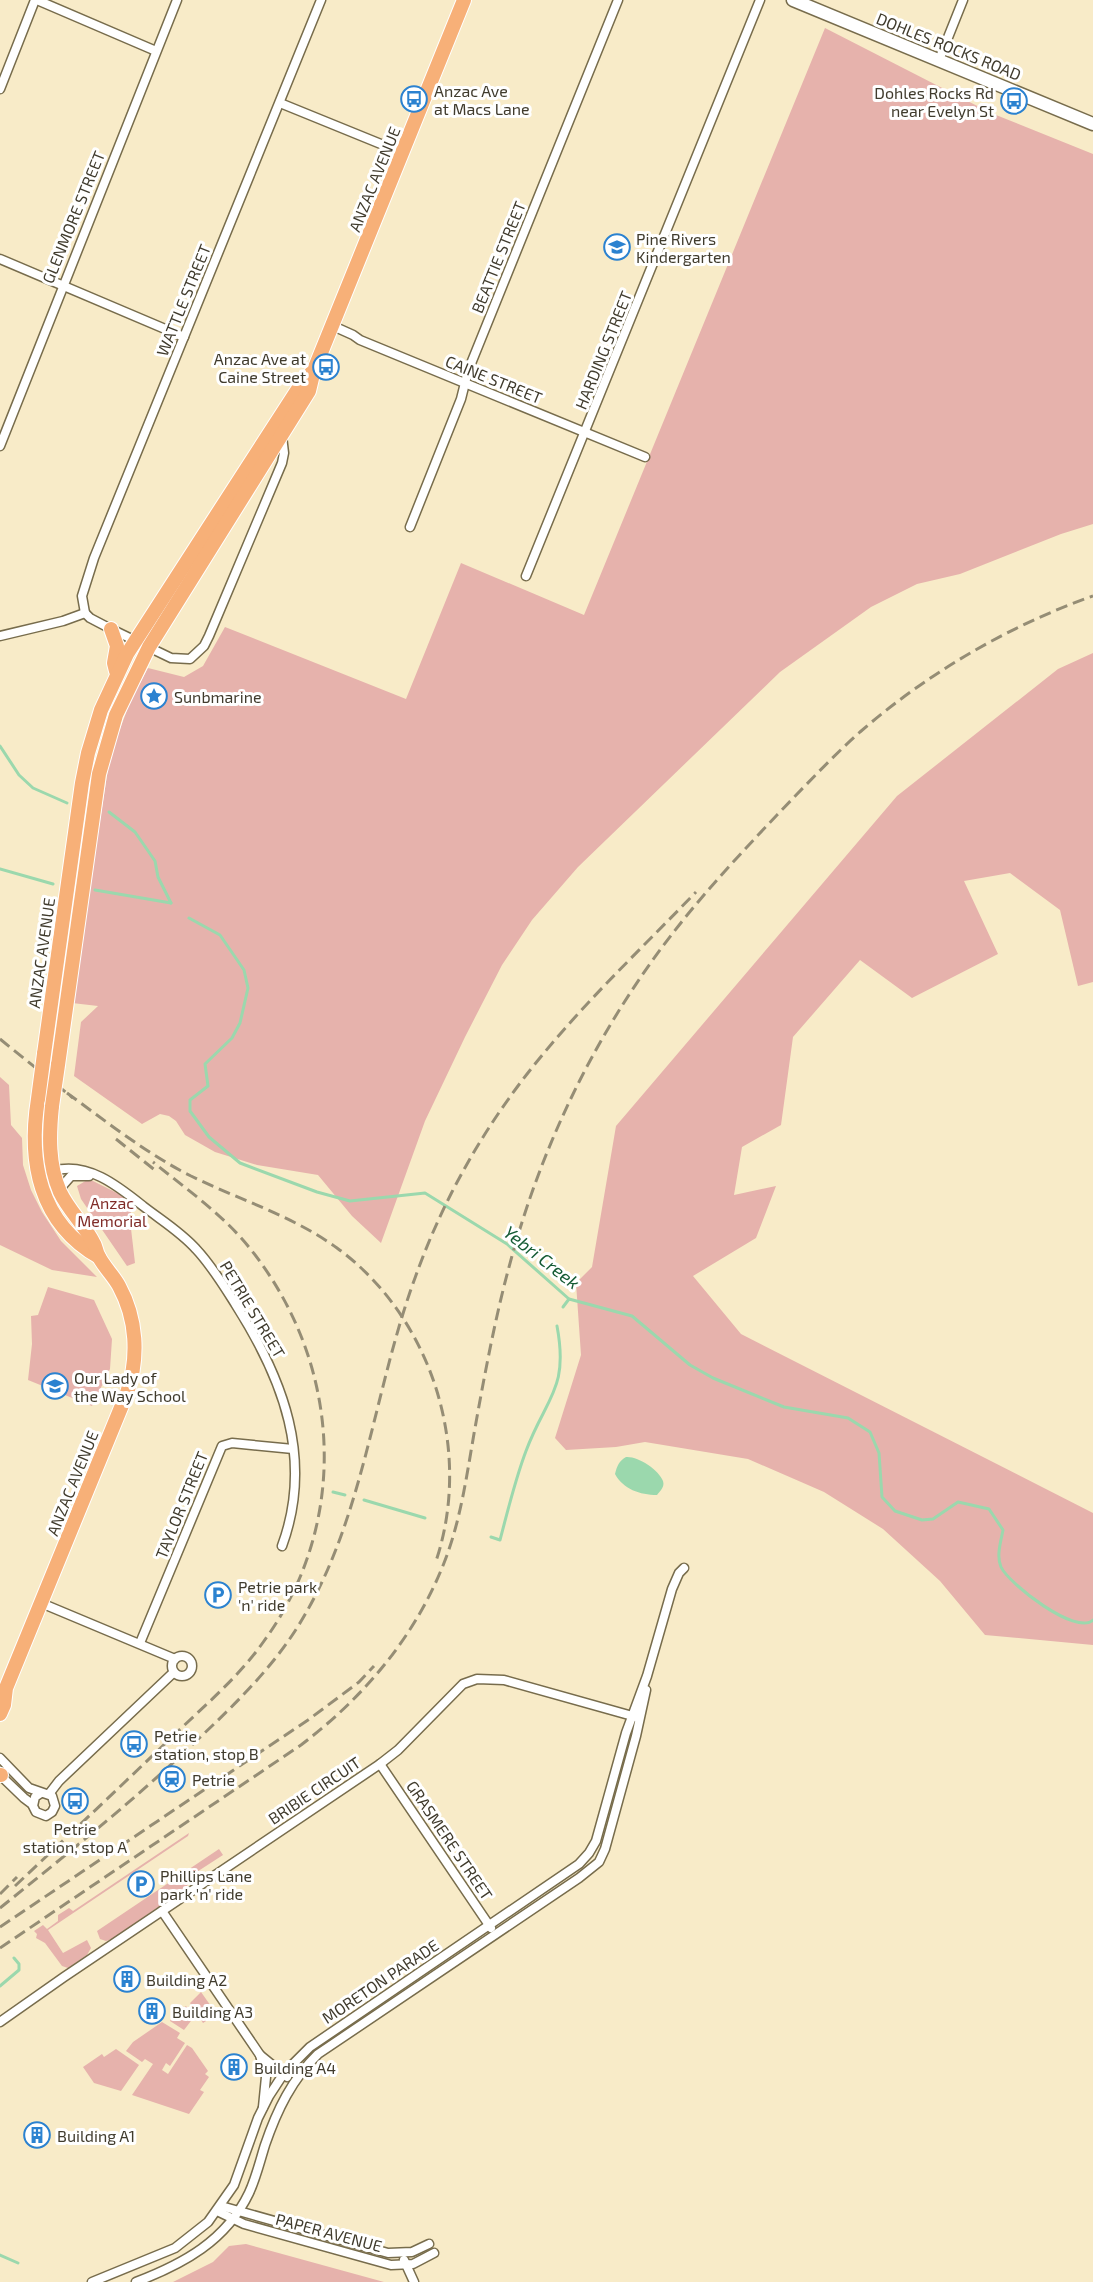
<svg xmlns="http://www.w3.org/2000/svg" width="1093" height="2282" font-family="'Exo 2',sans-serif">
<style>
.green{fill:#e6b2ac}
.water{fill:#9bd8ad}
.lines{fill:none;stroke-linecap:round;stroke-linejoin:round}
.stream{stroke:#9bd8ad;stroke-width:3}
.minor-casing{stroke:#776c4c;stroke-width:11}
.secondary-casing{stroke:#776c4c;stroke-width:15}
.trunk-casing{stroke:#fff;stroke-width:16}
.minor{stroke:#fff;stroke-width:8}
.secondary{stroke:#fff;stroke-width:12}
.trunk{stroke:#f7b078;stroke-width:14}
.rail{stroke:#958d75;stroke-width:3;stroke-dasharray:12 6;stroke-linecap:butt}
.trunk-bridge-casing{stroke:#fff;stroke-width:16;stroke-linecap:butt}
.trunk-bridge{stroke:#f7b078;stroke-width:14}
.labels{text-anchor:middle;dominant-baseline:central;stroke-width:6;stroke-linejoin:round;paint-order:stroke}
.street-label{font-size:16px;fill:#403b2d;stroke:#fff}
.poi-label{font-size:16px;fill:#403b2d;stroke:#fff;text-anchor:start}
.park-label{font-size:16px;fill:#802c28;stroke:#fff}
.water-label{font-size:18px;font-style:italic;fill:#155b34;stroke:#fff}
</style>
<rect width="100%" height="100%" fill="#f8ebc8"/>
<g class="green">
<path d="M825,28L991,113L1093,154V524L1061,534L960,574L917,584L871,607L780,672L578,867L532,920L502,965L465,1037L425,1121L381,1243L352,1216L318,1175L257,1165L215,1152L185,1135L176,1121L169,1116L160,1114L142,1124L74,1076L81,1022L98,1006L72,1003L110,756L130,702L148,668L184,677L203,666L225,627L406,699L461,563L584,615Z"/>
<path d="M1093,653V982L1078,986L1060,910L1010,873L964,881L998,954L912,998L860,960L793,1037L781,1125L742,1147L734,1195L776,1186L756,1238L693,1276L741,1334L1093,1513V1645L985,1635L940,1581L883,1529L824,1492L748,1459L645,1442L616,1447L566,1450L555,1438L581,1355L576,1283L592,1267L616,1126L897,796L1058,669Z"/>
<path d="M0,1077L9,1085L11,1125L22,1138L23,1165L31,1190L42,1212L61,1241L97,1277L52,1270L0,1245Z"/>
<path d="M89,1179L121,1195L132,1203L130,1220L135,1263L127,1266L81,1199L77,1186Z"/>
<path d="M48,1287L94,1300L112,1339L110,1369L92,1406L28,1380L32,1344L31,1316L38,1315Z"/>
<path d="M189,1833L188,1836L48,1930L63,1953L87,1940L91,1948L87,1955L68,1968L62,1966L45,1943L36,1938L37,1934L34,1931L43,1925L47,1929L58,1921V1915L69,1908L73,1911Z"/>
<path d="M219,1849L223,1855L189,1877L190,1880L186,1888L112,1939L106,1941L100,1939L97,1931Z"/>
<path d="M201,1992L213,2009L212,2013L214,2016L203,2023L190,2003Z"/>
<path d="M186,2006L194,2017L184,2030L170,2021L175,2013Z"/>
<path d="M162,2022L180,2033L177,2038L185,2043L170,2066L166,2063L162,2070L168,2074L187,2045L192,2048L208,2071L205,2074L209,2077L200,2090L204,2092L189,2114L132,2095L153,2064L145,2059L142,2062L126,2051L133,2042Z"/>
<path d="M116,2049L139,2065L121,2091L94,2083L83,2067L102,2054L104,2057Z"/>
<path d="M246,2244L384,2282H173L213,2262L229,2246Z"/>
</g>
<path class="water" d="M626,1457C638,1456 659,1470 663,1481C665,1487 660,1491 657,1495C640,1495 623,1489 615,1474C617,1466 619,1461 626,1457Z"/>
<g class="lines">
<g class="stream">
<path d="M0,746L19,775L33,788L67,803"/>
<path d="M109,812L135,832L155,861L158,877L171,903"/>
<path d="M0,869L53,884"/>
<path d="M95,890L171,903"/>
<path d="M189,918L220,935L244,970L248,988L240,1023L232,1038L205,1064L208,1086L190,1100V1111L209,1137L240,1163L317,1192L350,1201L425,1193L507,1244L569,1299L632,1316L690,1365L713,1378L784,1407L848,1418L870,1432L879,1453L882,1497L895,1511L922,1520L933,1519L958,1502L989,1509L1003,1530C1001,1541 996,1556 1001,1567C1009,1584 1076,1636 1093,1620"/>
<path d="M563,1307L569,1299"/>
<path d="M333,1492L345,1495"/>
<path d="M364,1500L425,1518"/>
<path d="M491,1537L500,1540C508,1510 515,1480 526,1451C546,1397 569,1390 557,1326"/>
<path d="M0,1986L19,1970V1964L14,1958"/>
<path d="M0,2255L18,2263"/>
</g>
<g class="minor-casing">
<g id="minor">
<path d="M37,0L156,51"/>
<path d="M939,60L963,0"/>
<path d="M0,89L35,0"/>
<path d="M280,103L403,153"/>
<path d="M0,259L184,337"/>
<path d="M333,326L353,335L360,340L645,457"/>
<path d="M0,446L177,0"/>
<path d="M410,527L461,399L468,371L618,0"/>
<path d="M526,576L760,0"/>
<path d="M85,613L82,596L94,558L321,0"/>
<path d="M85,613L90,618L111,629L171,658L190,659L204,646L209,636L282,463L284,453L282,436"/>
<path d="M0,636L63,621L85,613"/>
<path d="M42,1189L53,1171C87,1161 118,1186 143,1206C161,1220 181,1232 196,1249C212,1266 224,1286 236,1305C283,1379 314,1459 282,1546"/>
<path d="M60,1192L63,1185L71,1176H89"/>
<path d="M41,1603L175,1659"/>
<path d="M140,1643L222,1446L232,1443L293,1449"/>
<circle cx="182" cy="1666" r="10"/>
<path d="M0,1758L29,1788L52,1796L55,1806L52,1812L46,1816L36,1812L33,1806L35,1797L41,1793"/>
<path d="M380,1764L491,1928"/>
<path d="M0,1775L24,1798L32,1804"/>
<path d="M49,1794L59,1781L174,1672"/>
<path d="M162,1911L260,2055L266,2077L263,2107"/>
<path d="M0,2022L64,1977L380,1764L398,1750L463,1684L477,1679L504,1680L636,1717"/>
<path d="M260,2055L287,2077"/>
<path d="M221,2206L388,2253L412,2252L429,2244"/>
<path d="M217,2211L244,2224L391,2265L413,2264L434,2253"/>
<path d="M404,2260L414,2282"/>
<path d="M92,2282L175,2248L208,2222L234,2185L258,2118L269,2096L284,2073L310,2047L579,1864L589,1853L596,1841L626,1733L647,1676L672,1589L679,1573L684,1568"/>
<path d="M136,2282C183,2264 226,2241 249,2193C256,2178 260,2161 265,2145C277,2110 292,2079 318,2054L579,1878L599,1862L605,1849L636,1736L646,1690"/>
</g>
</g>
<g class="secondary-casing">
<path id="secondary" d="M793,0L1093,124"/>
</g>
<g class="trunk-casing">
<g id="trunk">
<path d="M111,629L117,646L114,663L116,671"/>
<path d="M44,1054L82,783L88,753L101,710L127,654L300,386L312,372"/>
<path d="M58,1065L99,774L116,715L149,647L309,391L314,370L464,0"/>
<path d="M38,1099C28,1161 39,1223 99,1257"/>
<path d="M0,1714L4,1705L6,1688L127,1393C139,1357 137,1319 119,1286C113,1275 103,1266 98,1255C96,1251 96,1246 93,1242C84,1224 69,1211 60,1192C48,1164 49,1135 52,1106"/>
<path d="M0,1775H1"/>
</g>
</g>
<use href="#minor" class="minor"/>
<use href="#secondary" class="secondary"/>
<use href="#trunk" class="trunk"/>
<g class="rail">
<path d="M0,1039L73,1098"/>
<path d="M67,1093C107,1122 147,1154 191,1176C240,1200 293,1216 337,1248C433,1318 474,1452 435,1564"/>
<path d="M116,1139L156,1171"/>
<path d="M15,1886C68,1836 121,1786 173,1736C204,1706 239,1677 264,1641C352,1520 341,1360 248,1246C221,1213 185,1188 153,1162"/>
<path d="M0,1894L17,1877"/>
<path d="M0,1908C66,1855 132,1802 193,1744C230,1709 267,1674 295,1631C364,1524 372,1395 415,1278C444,1196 488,1120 544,1053C590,997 645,945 696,892"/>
<path d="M0,1927L308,1720L359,1682L374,1666"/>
<path d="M0,1948L301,1745C364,1697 415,1637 444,1563C461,1520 467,1473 475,1428C486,1367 497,1308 514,1249C547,1132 604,1019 680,924C710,886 744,850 777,815C804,787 831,758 860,732C928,673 1008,626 1093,596"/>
</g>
<g class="trunk-bridge-casing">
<g id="trunk-bridge">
<path d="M38,1099L44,1054"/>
<path d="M52,1106L58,1065"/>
</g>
</g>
<use href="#trunk-bridge" class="trunk-bridge"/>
</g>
<defs>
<g id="bus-ring" transform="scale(1.35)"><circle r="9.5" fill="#fff" stroke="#2b82d0" stroke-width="1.5"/><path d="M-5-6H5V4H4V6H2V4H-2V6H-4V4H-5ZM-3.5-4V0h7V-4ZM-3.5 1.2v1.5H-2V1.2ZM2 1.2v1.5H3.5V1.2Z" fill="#2b82d0"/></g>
<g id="school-ring" transform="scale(1.35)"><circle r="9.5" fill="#fff" stroke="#2b82d0" stroke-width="1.5"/><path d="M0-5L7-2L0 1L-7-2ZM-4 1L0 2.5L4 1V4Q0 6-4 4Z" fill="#2b82d0"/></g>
<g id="sight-ring" transform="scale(1.35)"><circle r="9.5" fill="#fff" stroke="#2b82d0" stroke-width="1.5"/><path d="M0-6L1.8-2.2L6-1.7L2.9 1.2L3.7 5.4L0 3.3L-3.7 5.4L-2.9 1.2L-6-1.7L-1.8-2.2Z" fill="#2b82d0"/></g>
<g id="parking-ring" transform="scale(1.35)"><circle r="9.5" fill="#fff" stroke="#2b82d0" stroke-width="1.5"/><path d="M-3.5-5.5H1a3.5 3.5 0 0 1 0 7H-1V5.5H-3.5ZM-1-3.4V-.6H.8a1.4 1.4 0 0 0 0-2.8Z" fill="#2b82d0"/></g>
<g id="station-ring" transform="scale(1.35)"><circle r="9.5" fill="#fff" stroke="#2b82d0" stroke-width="1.5"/><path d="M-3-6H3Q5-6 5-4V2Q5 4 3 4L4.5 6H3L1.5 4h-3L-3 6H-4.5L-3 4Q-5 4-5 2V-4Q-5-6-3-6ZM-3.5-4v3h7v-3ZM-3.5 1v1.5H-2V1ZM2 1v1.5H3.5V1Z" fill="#2b82d0"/></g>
<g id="building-ring" transform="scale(1.35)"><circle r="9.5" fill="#fff" stroke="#2b82d0" stroke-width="1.5"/><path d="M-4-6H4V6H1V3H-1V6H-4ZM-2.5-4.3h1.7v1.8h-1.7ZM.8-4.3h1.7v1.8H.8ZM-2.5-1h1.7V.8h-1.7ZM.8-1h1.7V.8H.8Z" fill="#2b82d0"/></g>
</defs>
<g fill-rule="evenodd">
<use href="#bus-ring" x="414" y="99"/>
<use href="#bus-ring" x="1014" y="101"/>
<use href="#school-ring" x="617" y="247"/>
<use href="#bus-ring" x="326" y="367"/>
<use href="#sight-ring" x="154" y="696"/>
<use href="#school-ring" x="55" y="1386"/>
<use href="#parking-ring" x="218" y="1595"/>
<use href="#bus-ring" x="134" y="1744"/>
<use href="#station-ring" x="172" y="1779"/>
<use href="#bus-ring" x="75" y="1801"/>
<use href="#parking-ring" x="141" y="1884"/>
<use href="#building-ring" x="127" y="1979"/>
<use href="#building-ring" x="152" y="2011"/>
<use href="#building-ring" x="234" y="2067"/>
<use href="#building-ring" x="37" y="2135"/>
</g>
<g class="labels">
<g class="street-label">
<text transform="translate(949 46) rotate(22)">DOHLES ROCKS ROAD</text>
<text transform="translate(374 179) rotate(-68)">ANZAC AVENUE</text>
<text transform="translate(73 217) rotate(-68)">GLENMORE STREET</text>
<text transform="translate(498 257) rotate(-68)">BEATTIE STREET</text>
<text transform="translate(183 300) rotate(-68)">WATTLE STREET</text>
<text transform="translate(603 350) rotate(-68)">HARDING STREET</text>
<text transform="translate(494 379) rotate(22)">CAINE STREET</text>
<text transform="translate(41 953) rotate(-82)">ANZAC AVENUE</text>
<text transform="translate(253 1309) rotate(59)">PETRIE STREET</text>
<text transform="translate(72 1483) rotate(-68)">ANZAC AVENUE</text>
<text transform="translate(181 1505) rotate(-68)">TAYLOR STREET</text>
<text transform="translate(314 1790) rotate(-34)">BRIBIE CIRCUIT</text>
<text transform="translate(450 1840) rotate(56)">GRASMERE STREET</text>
<text transform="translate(380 1981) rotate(-34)">MORETON PARADE</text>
<text transform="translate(329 2232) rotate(15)">PAPER AVENUE</text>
</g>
<g class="poi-label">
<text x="434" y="90">Anzac Ave<tspan x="434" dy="18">at Macs Lane</tspan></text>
<text x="994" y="92" text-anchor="end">Dohles Rocks Rd<tspan x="994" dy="18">near Evelyn St</tspan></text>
<text x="636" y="238">Pine Rivers<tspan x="636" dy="18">Kindergarten</tspan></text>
<text x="306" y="358" text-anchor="end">Anzac Ave at<tspan x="306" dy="18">Caine Street</tspan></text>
<text x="174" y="696">Sunbmarine</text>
<text x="74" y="1377">Our Lady of<tspan x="74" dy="18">the Way School</tspan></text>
<text x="238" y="1586">Petrie park<tspan x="238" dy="18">'n' ride</tspan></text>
<text x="154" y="1735">Petrie<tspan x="154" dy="18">station, stop B</tspan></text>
<text x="192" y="1779">Petrie</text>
<text x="75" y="1828" text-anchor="middle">Petrie<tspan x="75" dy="18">station, stop A</tspan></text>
<text x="160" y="1875">Phillips Lane<tspan x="160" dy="18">park 'n' ride</tspan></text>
<text x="146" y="1979">Building A2</text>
<text x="172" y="2011">Building A3</text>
<text x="254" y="2067">Building A4</text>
<text x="57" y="2135">Building A1</text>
</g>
<g class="park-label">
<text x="112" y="1202">Anzac<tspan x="112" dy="18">Memorial</tspan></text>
</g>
<g class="water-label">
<text transform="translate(542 1257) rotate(38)">Yebri Creek</text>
</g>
</g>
</svg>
